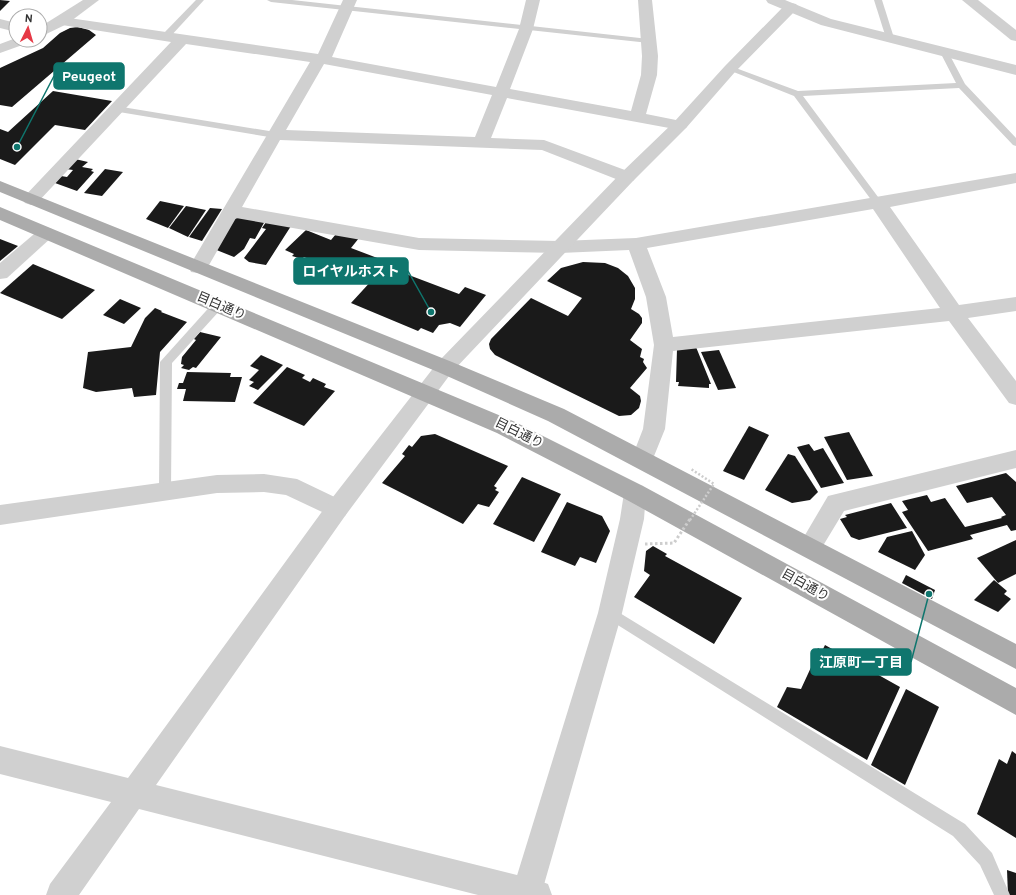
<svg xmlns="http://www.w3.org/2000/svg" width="1016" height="895" font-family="Overpass,'Noto Sans JP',sans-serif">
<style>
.building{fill:#1a1a1a}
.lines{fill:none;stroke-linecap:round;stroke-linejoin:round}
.service{fill:#d0d0d0;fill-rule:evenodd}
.minor{fill:#d0d0d0;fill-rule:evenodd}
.tertiary{fill:#d0d0d0;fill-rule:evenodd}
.primary{fill:#ababab;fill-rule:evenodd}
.path-bridge-far1{stroke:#cdcdcd;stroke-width:2.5;stroke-dasharray:2 2;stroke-linecap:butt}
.path-bridge{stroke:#cdcdcd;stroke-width:3;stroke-dasharray:2.5 2.5;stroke-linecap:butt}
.labels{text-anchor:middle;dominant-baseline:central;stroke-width:4;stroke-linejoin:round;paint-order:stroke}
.street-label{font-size:13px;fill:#333;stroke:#fff}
.leader{fill:none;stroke:#0f766e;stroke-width:1.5}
.callout-dot{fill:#0f766e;stroke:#fff;stroke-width:1.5}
.callout{fill:#0f766e;stroke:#0f766e;stroke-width:1.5}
.callout-label{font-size:14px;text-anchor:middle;font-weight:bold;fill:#fff}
</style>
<rect width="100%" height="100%" fill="#fff"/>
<g class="building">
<path d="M0,0L10,1L0,11Z"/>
<path d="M78,27L89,30L96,35L12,107L0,105V68L43,48L60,33L70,28Z"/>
<path d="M53,91L112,101L85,130L55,125L15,165L0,159V129L8,132Z"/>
<path d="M75,159L88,162L82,167L93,169L91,171L94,172L77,191L55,183L61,176L67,177L73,170L66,169Z"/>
<path d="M105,169L123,172L102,196L84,193Z"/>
<path d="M160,201L184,206L168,228L146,219Z"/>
<path d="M186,206L206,210L188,237L169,228Z"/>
<path d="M210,208L222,209L202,241L189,237Z"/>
<path d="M241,217L265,221L255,239L250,238L244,249L234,257L214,249L231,220Z"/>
<path d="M266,222L291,226L266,265L249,262L244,258L266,229L262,228Z"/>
<path d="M306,230L331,240L336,234L359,238L351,248L380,259L361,280L339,274L341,272L332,268L329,270L312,263L314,261L304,257L302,259L292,256L294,254L285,250Z"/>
<path d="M0,239L18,246L0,261Z"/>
<path d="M583,262L605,263L618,268L628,276L635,288V299L631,309L639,314L642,318V323L630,340L642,349L640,357L644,359L643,362L647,368L630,388L640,396L641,401L639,408L631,415L619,416L495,355L490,349L489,344L491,339L531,298L568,316L582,298L547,281L561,268Z"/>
<path d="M33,264L95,290L62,319L0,293Z"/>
<path d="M385,266L459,294L465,287L486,295L460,327L450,323L439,325L433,333L421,328L418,331L351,303Z"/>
<path d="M120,299L141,308L124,324L103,315Z"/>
<path d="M155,308L162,311L161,312L187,322L160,352L156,395L134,397L132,388L96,392L83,388L88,352L131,347L145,318Z"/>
<path d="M200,332L221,337L196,368L193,367L189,370L181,368L184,365L181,364L182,357L196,340L194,339Z"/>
<path d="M696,347L711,384H709V388L678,386L679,382H676L677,349Z"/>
<path d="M719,350L736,388L718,390L701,352Z"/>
<path d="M261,355L283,365L258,390L249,386L254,382L249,380L259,370L250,366Z"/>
<path d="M287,367L305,375L302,378L310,382L313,378L326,384L324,387L335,391L304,426L253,403Z"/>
<path d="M187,372L231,373L230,377H242L235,402L183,401L186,389H177L179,383H183Z"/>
<path d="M749,426L769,435L744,480L723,471Z"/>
<path d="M849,432L873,476L847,480L824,437Z"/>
<path d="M435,434L508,466L494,486L497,488L495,490L499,492L489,507L478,504L463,524L382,483L405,456L402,454L409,445L412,447L421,436Z"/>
<path d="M809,444L814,451L823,448L844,483L821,488L797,447Z"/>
<path d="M788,454L795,456L818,492L810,500L792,503L765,490Z"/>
<path d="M1006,473L1016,482V530L1011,531L1007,525L970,535L973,539L928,551L902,512L908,510L902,501L927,495L931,502L945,498L965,527L1002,518L1001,517L1006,515L992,497L967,503L956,486Z"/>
<path d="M522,477L561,494L534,542L493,524Z"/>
<path d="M567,502L602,516L610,531L596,563L580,557L575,566L541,552Z"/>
<path d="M891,503L907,528L859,540L851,537L840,519L847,517L845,515Z"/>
<path d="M912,531L925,555L915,570L878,552L887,537Z"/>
<path d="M1016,540V574L998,583L977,558Z"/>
<path d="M653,546L667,554L665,556L742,598L714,644L634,597L650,575L644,571L646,551Z"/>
<path d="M906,575L935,590L932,599L902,583Z"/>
<path d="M994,580L1007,591L1004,594L1011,599L998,612L974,600Z"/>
<path d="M825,645L900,687L867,760L777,707L787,687L801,689L813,663L811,660L818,648L822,651Z"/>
<path d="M906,689L939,707L905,785L871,765Z"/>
<path d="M1012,751L1016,754V838L977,814L999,759L1007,764Z"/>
<path d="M1007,870L1016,873V895H1008Z"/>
</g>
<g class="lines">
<g class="service">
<path d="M196,0H204L169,38H163V34Z"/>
<path d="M267,0H292L649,39L653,41L649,43L271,2Z"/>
<path d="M874,0H882L894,38L893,40L886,38Z"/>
<path d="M940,48H946L965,84L1016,138V146L1013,145L959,88L803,96L881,201L883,203L878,206L875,205L794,96L726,69L727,67H733L798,91L956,83L939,50Z"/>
<path d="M116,106L275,132L279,135L275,138L113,111V107Z"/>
<path d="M218,301L222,302L223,305L222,308L172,363L171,491L169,495L165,496L161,495L159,491L160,362L214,302Z"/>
<path d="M610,607L965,824L992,853L1010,895H994L980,865L953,836L605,617L603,613L605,609Z"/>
</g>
<g class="minor">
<path d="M343,0H357L332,57L496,87L519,29L526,0H540L533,29L510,89L631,111L641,75L642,56L638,0H652L658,56L657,75L646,114L686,122L688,125L686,128L680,130L507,98L491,138L544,140L633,173L636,177L633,181L627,182L621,181L542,150L280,140L242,207L419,238L560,241L636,238L1016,173V183L890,207L959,305L1016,297V311L968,318L1016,381V405L1009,403L949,321L673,351L665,429L650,466L642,469L634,466L631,460L643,429L654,345L646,297L629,250L560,253L419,250L236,218L205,272L198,273L191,272L189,267L310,62L186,44L37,203L31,205L25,203L22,199L171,42L62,25L57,24L55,21L57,18L62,17L318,54ZM324,64L492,95L475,137L286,130ZM873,209L940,308L673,337L666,297L647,248Z"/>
<path d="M766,0H785L831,19L1016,65V75L821,25L768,3Z"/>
<path d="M962,0H978L1016,30V41L1011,40Z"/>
<path d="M0,19L16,23V32L0,28Z"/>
<path d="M46,227L52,229L55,233L52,237L7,278L0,279V263L40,229Z"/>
<path d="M1016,450V468L844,511L818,554L810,557L802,554L798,547L828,496Z"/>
<path d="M264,474L297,479L345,502L349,509L345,516L337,519L286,495L264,492L217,493L0,525V505L217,475Z"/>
<path d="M635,484L643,486L646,493L644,519L622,613L541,895H511L598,613L620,519L624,493L627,486Z"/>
</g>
<g class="tertiary">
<path d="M83,0H99L67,24L40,37V27Z"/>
<path d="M791,3L796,4L798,7L796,10L735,72L686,128L633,181L452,372L345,516L156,785L537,880L548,884L552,895H478L139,809L79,895H46L50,884L111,802L0,774V746L128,778L329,502L438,362L621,173L674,122L725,66L786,4Z"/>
<path d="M16,38V40H30L28,43L0,53V44Z"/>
</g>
<g class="primary">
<path d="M0,181L452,362L564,409L1016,644V669L548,421L438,372L0,192Z"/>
<path d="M0,207L513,421L643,486L1016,688V715L627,500L497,433L0,220Z"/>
</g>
<path class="path-bridge-far1" d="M690,520L714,484L691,469"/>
<path class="path-bridge" d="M645,544L674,543L690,519"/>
</g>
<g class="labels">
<g class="street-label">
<text transform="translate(221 307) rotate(23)">目白通り</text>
<text transform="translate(519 434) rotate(26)">目白通り</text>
<text transform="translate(805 586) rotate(29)">目白通り</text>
</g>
</g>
<path class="leader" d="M17 147L54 76M431 312L408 271M929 594L911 662"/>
<g class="callout-dot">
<circle cx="17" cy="147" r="4"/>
<circle cx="431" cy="312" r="4"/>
<circle cx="929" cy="594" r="4"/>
</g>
<g class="callout">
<rect x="54" y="63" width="70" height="26" rx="4"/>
<rect x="294" y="258" width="114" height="26" rx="4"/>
<rect x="811" y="649" width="100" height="26" rx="4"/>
</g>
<g class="callout-label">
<text x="89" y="81">Peugeot</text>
<text x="351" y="276">ロイヤルホスト</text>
<text x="861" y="667">江原町一丁目</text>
</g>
<g transform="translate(28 28) rotate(5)"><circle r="19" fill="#ffffff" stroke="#adadad"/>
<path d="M0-3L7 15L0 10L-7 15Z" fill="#e63946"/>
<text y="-6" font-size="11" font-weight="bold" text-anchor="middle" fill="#333333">N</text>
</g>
</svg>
